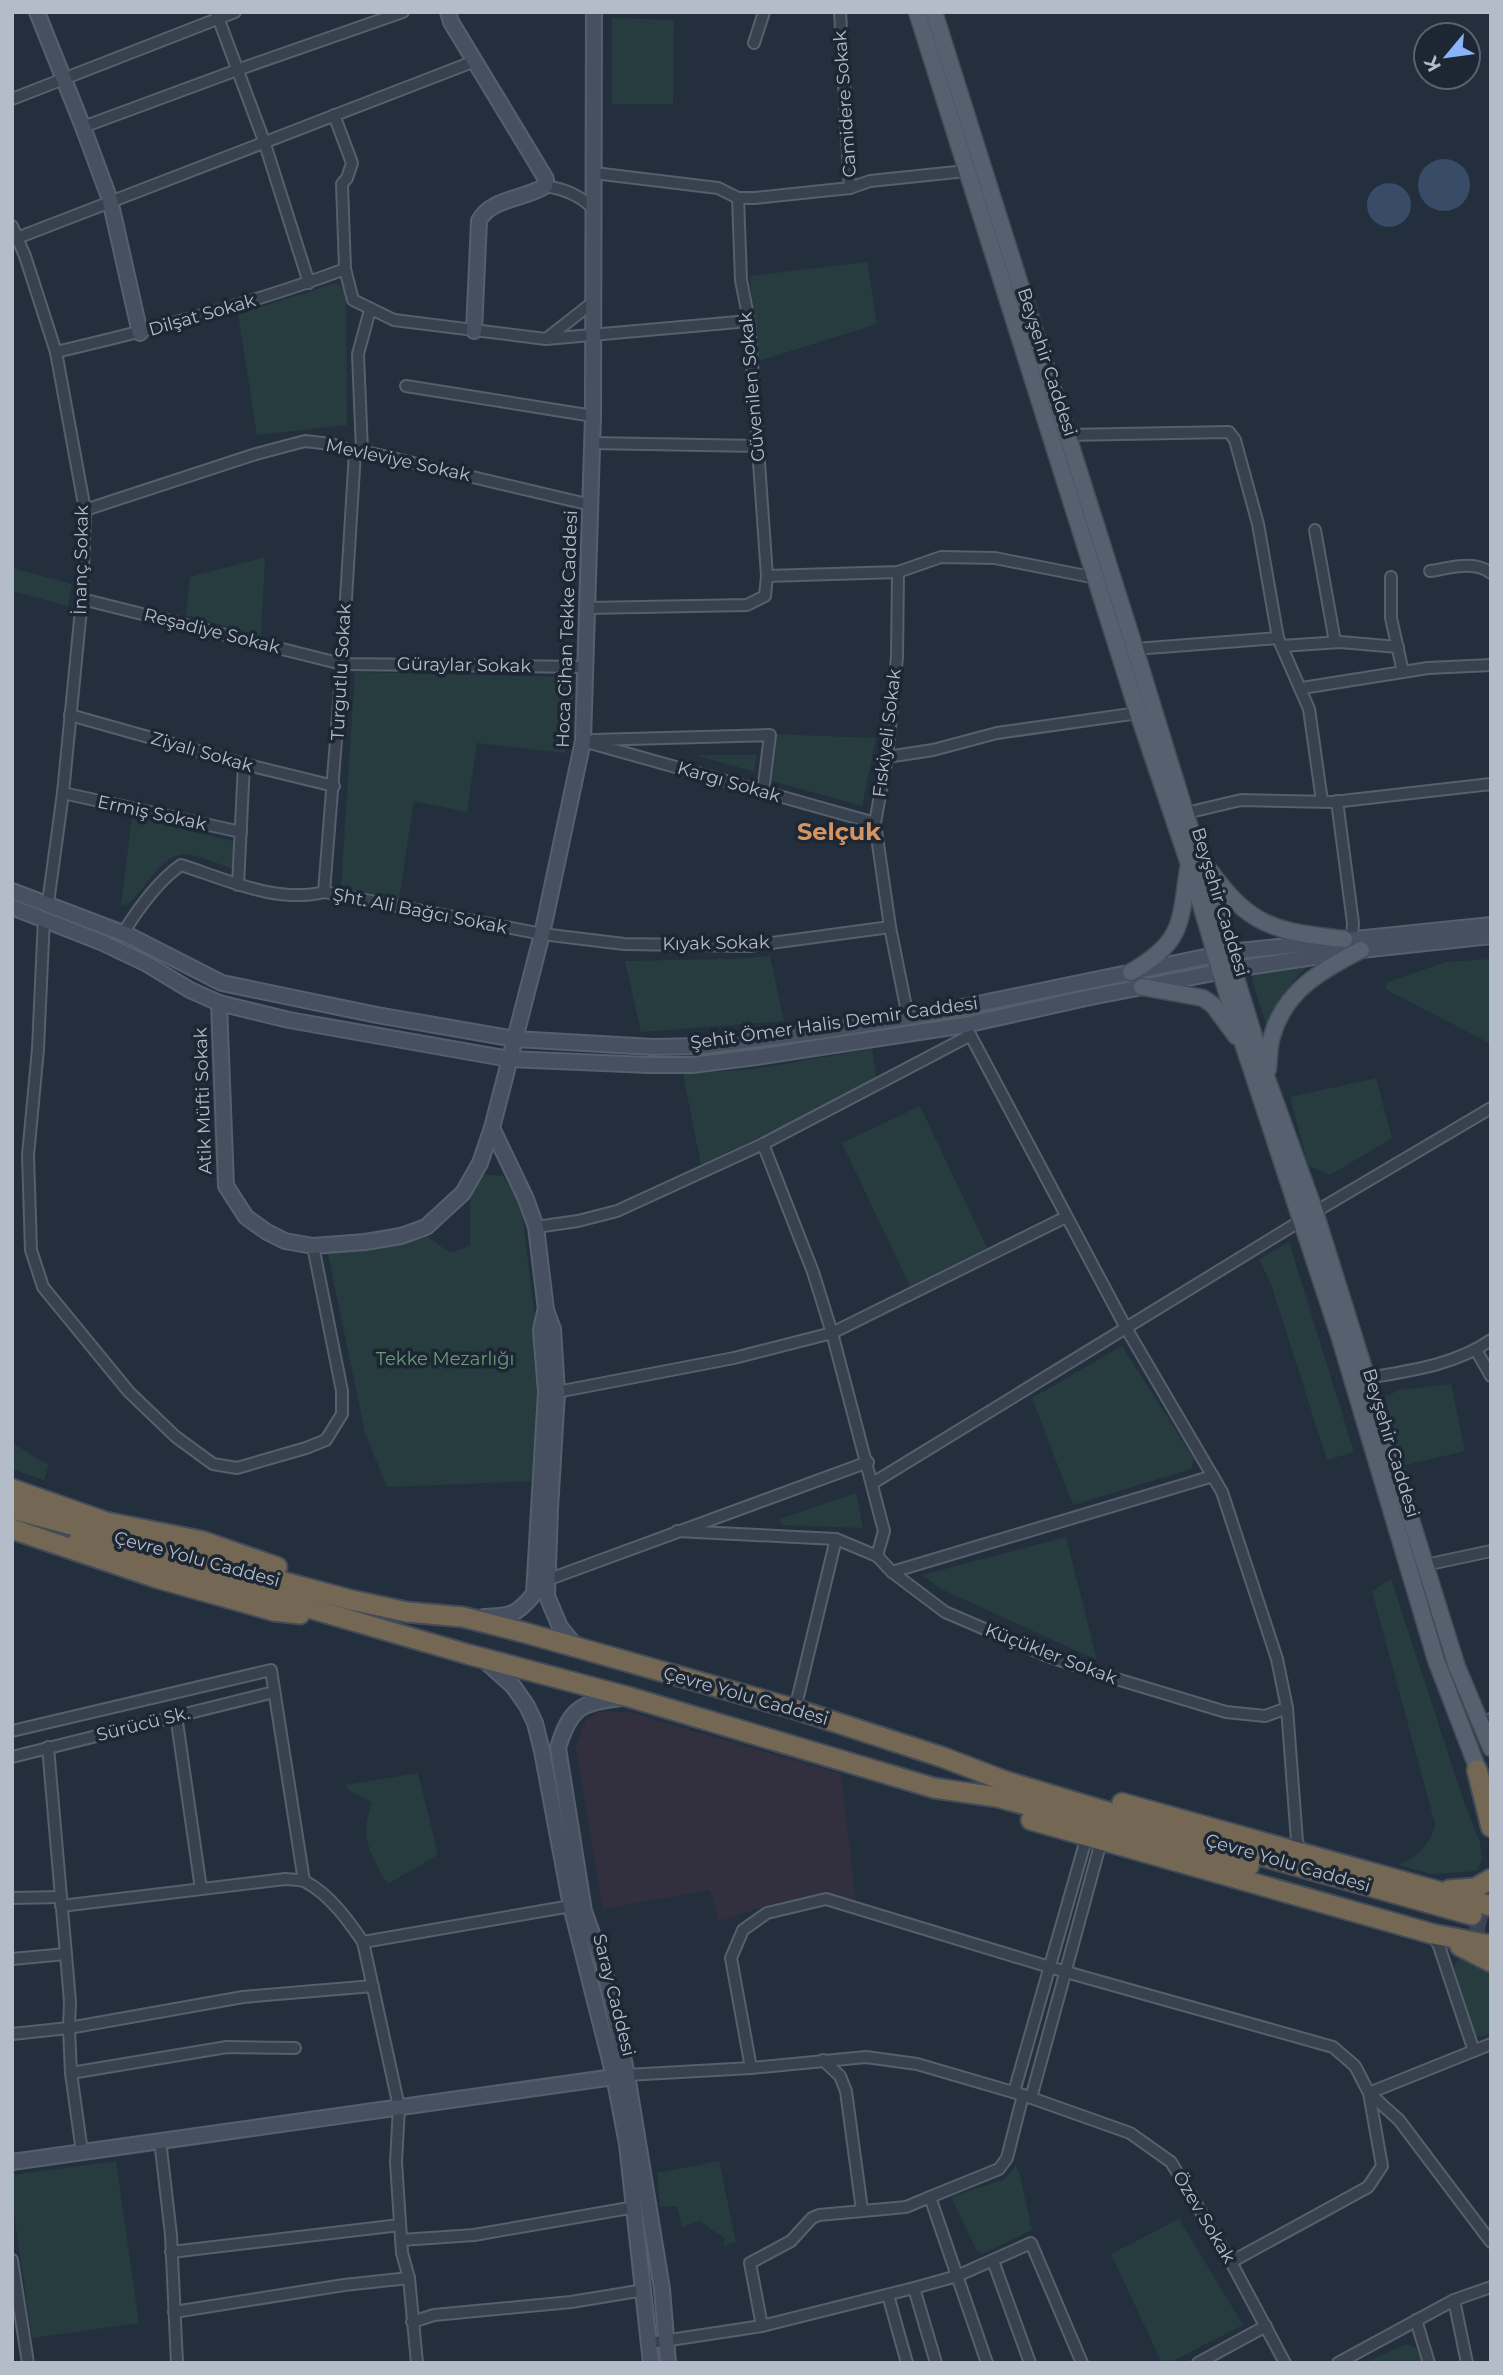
<svg xmlns="http://www.w3.org/2000/svg" width="1503" height="2375" font-family="Montserrat,sans-serif">
<style>
.medical{fill:#32303f}
.green{fill:#263c3f}
.water{fill:#394c67}
.lines{fill:none;stroke-linecap:round;stroke-linejoin:round}
.primary-tunnel{stroke:#3a4453;stroke-width:16;stroke-dasharray:16 8;stroke-linecap:butt}
.street-casing{stroke:#565f6c;stroke-width:14}
.secondary-casing{stroke:#565f6c;stroke-width:18}
.primary-casing{stroke:#414a57;stroke-width:19}
.highway-casing{stroke:#434c59;stroke-width:23}
.street{stroke:#38414e;stroke-width:10}
.secondary{stroke:#465061;stroke-width:14}
.primary{stroke:#56606e;stroke-width:16}
.highway{stroke:#746855;stroke-width:19}
.labels{text-anchor:middle;dominant-baseline:central;stroke-width:7;stroke-linejoin:round;paint-order:stroke}
.street-label{font-size:18px;fill:#b4bcc9;stroke:#1d2633}
.park-label{font-size:18px;fill:#6b9a76;stroke:#1d2633}
.district-label{font-size:24px;font-weight:bold;fill:#d59563;stroke:#1d2633}
</style>
<rect width="100%" height="100%" fill="#242f3e"/>
<path class="medical" d="M599,1712H628L841,1774L856,1901L836,1896L813,1898L775,1903L719,1921L710,1890L603,1909L576,1746L586,1720Z"/>
<g class="green">
<path d="M612,18L674,20L673,104H612Z"/>
<path d="M867,262L877,324L756,362L750,276Z"/>
<path d="M337,283L346,292L347,425L257,435L238,314Z"/>
<path d="M265,557L261,636L186,615L190,577Z"/>
<path d="M12,568L72,584L68,606L12,591Z"/>
<path d="M355,672L576,677L565,753L477,743L467,812L414,801L399,899L341,888Z"/>
<path d="M774,734L876,738L862,806L772,781Z"/>
<path d="M695,755H756L755,772Z"/>
<path d="M132,816L236,842L233,869C182,850 176,843 141,890C134,898 131,903 121,906Z"/>
<path d="M770,956L784,1021L641,1032L625,961L733,959Z"/>
<path d="M1491,959V1044L1385,989L1388,982L1446,962Z"/>
<path d="M1312,963C1291,981 1278,998 1269,1025L1266,1024L1252,981L1255,968Z"/>
<path d="M872,1049L877,1081L701,1165L683,1074L754,1069Z"/>
<path d="M1376,1078L1392,1138L1330,1175L1308,1165L1290,1097Z"/>
<path d="M920,1106L987,1248L910,1286L842,1143Z"/>
<path d="M481,1174L503,1176L521,1205L541,1366L535,1481L387,1487L365,1433L328,1254L428,1237L450,1253L470,1246V1201Z"/>
<path d="M1289,1242L1354,1452L1327,1460L1271,1284L1259,1259Z"/>
<path d="M1122,1346L1194,1459L1191,1469L1073,1505L1032,1398Z"/>
<path d="M1451,1384L1465,1451L1402,1466L1385,1397L1399,1390Z"/>
<path d="M12,1442L37,1459L49,1464L44,1480L12,1469Z"/>
<path d="M856,1493L863,1528L781,1525L780,1519Z"/>
<path d="M1066,1537L1097,1660L941,1589L922,1575Z"/>
<path d="M1391,1579L1463,1799L1480,1843L1482,1859L1477,1871L1431,1874L1399,1865C1419,1855 1430,1846 1435,1824L1372,1591Z"/>
<path d="M418,1773L438,1855L389,1883C383,1878 380,1873 377,1865C364,1840 363,1829 372,1802L348,1790L346,1785Z"/>
<path d="M1461,1957L1491,1975V2033L1481,2037L1475,2035L1454,1966Z"/>
<path d="M116,2161L139,2323L32,2338L12,2199V2175Z"/>
<path d="M719,2161L736,2242L723,2246L725,2239L700,2221L682,2227L677,2206L660,2207L657,2173Z"/>
<path d="M1016,2165L1020,2175L1032,2230L982,2254L977,2251L951,2197L1005,2179Z"/>
<path d="M1179,2219L1243,2325L1169,2363H1162L1111,2254Z"/>
<path d="M1406,2344L1418,2349L1422,2363H1365Z"/>
</g>
<g class="water">
<circle cx="1444" cy="185" r="26"/>
<circle cx="1389" cy="205" r="22"/>
</g>
<g class="lines">
<g class="primary-tunnel">
<path d="M1472,1915L1491,1920"/>
<path d="M1469,1928L1491,1931"/>
</g>
<g class="street-casing">
<g id="street">
<path d="M216,12L264,141L309,283"/>
<path d="M754,43L764,12"/>
<path d="M12,99L235,12"/>
<path d="M334,115L352,163L347,178L342,184L345,269L353,300L394,320L546,339L749,321"/>
<path d="M83,127L237,70L403,12"/>
<path d="M594,173L718,188L738,198H755L850,188L840,12"/>
<path d="M545,186C565,189 579,195 594,209"/>
<path d="M850,188L870,181L966,171"/>
<path d="M12,226L25,256L56,352L85,510L82,599L63,793L48,903"/>
<path d="M17,238L475,61"/>
<path d="M546,339L592,303"/>
<path d="M56,352C154,329 251,304 345,269"/>
<path d="M406,386L593,416"/>
<path d="M1067,435L1229,432L1235,440L1258,524L1278,638L1309,709L1322,801"/>
<path d="M591,443L758,446"/>
<path d="M362,451L358,354L370,310"/>
<path d="M85,510L256,454L305,441L331,444L355,452L362,451L591,505"/>
<path d="M1315,530L1335,642"/>
<path d="M1430,571C1450,568 1474,560 1491,573"/>
<path d="M898,572L897,657L887,757L875,823L890,927L908,1017"/>
<path d="M767,576L898,572L941,557L995,558L1096,578"/>
<path d="M1391,577V618L1403,672"/>
<path d="M82,599L342,664L585,667"/>
<path d="M588,608L747,605L765,596L767,576L749,321L741,280L738,198"/>
<path d="M1282,646L1340,642L1398,647"/>
<path d="M1135,649L1278,638"/>
<path d="M1302,688L1428,668L1491,665"/>
<path d="M70,715L244,764L334,786"/>
<path d="M593,740L770,735L763,792"/>
<path d="M583,741L875,823"/>
<path d="M887,757L933,750L997,733L1138,713"/>
<path d="M63,793L241,832"/>
<path d="M1337,801L1353,923L1352,938"/>
<path d="M1186,813L1241,800L1333,802L1491,784"/>
<path d="M238,885L244,764"/>
<path d="M324,892L342,664L355,452"/>
<path d="M44,918L38,1049L28,1155L31,1250L43,1287L129,1392L176,1437L213,1464L237,1468L306,1448L326,1440L342,1414V1391L313,1246"/>
<path d="M123,933C138,909 158,881 181,865C225,879 277,904 324,892L542,934L624,944L749,946L890,927"/>
<path d="M965,1025L1126,1328L1222,1492L1277,1659L1287,1708L1297,1841L1301,1853"/>
<path d="M763,1144L813,1272L832,1333L884,1531L877,1556"/>
<path d="M1315,1212L1491,1108"/>
<path d="M536,1227L578,1221L617,1211L763,1144L969,1036"/>
<path d="M1476,1350L1491,1376"/>
<path d="M1367,1378C1409,1371 1455,1365 1491,1340"/>
<path d="M557,1392L734,1358L832,1333L1066,1217"/>
<path d="M873,1483L1302,1220"/>
<path d="M677,1531L836,1539L877,1556L892,1572L945,1612L1045,1655L1110,1677L1226,1712L1265,1716L1287,1708"/>
<path d="M1425,1565L1491,1551"/>
<path d="M892,1572L1213,1476"/>
<path d="M547,1580L868,1462"/>
<path d="M795,1709L836,1539"/>
<path d="M176,1715L201,1889"/>
<path d="M12,1731L271,1670L304,1881"/>
<path d="M1486,1738L1491,1719"/>
<path d="M48,1747L70,2001L69,2028L243,1997L373,1986"/>
<path d="M12,1757L274,1692"/>
<path d="M12,1898L61,1897"/>
<path d="M61,1906L285,1879C291,1880 300,1879 306,1882C330,1895 348,1920 363,1942L399,2107L396,2162L402,2253L409,2278L417,2363"/>
<path d="M1433,1935L1439,1946L1474,2051"/>
<path d="M363,1942L571,1906"/>
<path d="M12,1959L66,1954"/>
<path d="M12,2034L69,2028L71,2073L82,2152"/>
<path d="M1491,2044L1369,2093L1399,2120L1491,2242"/>
<path d="M823,2060L840,2076L846,2091L862,2210"/>
<path d="M751,2068L731,1958L743,1930L767,1913L826,1899L1066,1972L1333,2047L1355,2066L1369,2093L1382,2166L1368,2187L1231,2262"/>
<path d="M71,2073L227,2047L295,2048"/>
<path d="M627,2075L751,2068L866,2057L917,2064L1023,2095"/>
<path d="M1014,2092L1087,1836"/>
<path d="M1031,2098L1099,1849L1104,1841"/>
<path d="M160,2140L171,2235L177,2363"/>
<path d="M401,2240L474,2235L635,2207"/>
<path d="M171,2252L400,2225"/>
<path d="M12,2260L28,2363"/>
<path d="M993,2261L1030,2363"/>
<path d="M914,2288L936,2363"/>
<path d="M888,2295L907,2363"/>
<path d="M1454,2300L1467,2363"/>
<path d="M174,2312L344,2285L409,2278"/>
<path d="M1416,2320L1429,2363"/>
<path d="M412,2322L434,2315L571,2302L644,2290"/>
<path d="M762,2326L750,2263L791,2241L812,2218L819,2215L906,2207L930,2197"/>
<path d="M650,2343L762,2326L914,2288L957,2276L1031,2243L1082,2363"/>
<path d="M987,2363L930,2197L999,2169L1007,2158L1023,2095L1130,2133L1171,2162L1231,2262L1285,2363"/>
<path d="M1198,2363L1266,2326"/>
<path d="M1338,2363L1454,2300L1491,2287"/>
</g>
</g>
<g class="secondary-casing">
<g id="secondary">
<path d="M37,12L83,127L110,200L140,333"/>
<path d="M448,12L451,22L546,179L545,186C526,199 490,198 479,221L474,331"/>
<path d="M12,891L128,935L222,983L377,1015L515,1039L653,1047L704,1046L821,1031L944,1011L1229,952L1491,925"/>
<path d="M12,907L101,942L147,964L190,990L219,1003L289,1020L509,1059L649,1065H692L756,1057L965,1025L1086,998L1234,969L1361,950L1491,936"/>
<path d="M219,1003L226,1186L246,1217L267,1232L285,1241L313,1246L365,1242L401,1236L426,1227L463,1193L480,1163L492,1128"/>
<path d="M483,1617C510,1616 516,1616 534,1594L546,1392L541,1330L545,1312"/>
<path d="M580,1646L573,1643L560,1627L547,1596L550,1509L557,1392L553,1329L546,1310L536,1227L526,1199L492,1128L542,934L583,741L593,416L594,12"/>
<path d="M484,1660L513,1686L527,1706L535,1723L542,1751L571,1906L614,2076L627,2144L651,2363"/>
<path d="M622,1698C581,1702 570,1708 558,1748L584,1911L604,1967L627,2075L662,2289L668,2363"/>
<path d="M12,2162L621,2076"/>
</g>
</g>
<g class="primary-casing">
<g id="primary">
<path d="M917,12L1138,713L1189,864L1233,1013L1339,1335L1436,1660L1482,1780"/>
<path d="M934,12L1135,649L1267,1079L1315,1212L1457,1667L1491,1748"/>
<path d="M1208,868C1250,927 1274,931 1344,939"/>
<path d="M1131,972C1183,942 1180,924 1188,869"/>
<path d="M1142,987L1203,998L1213,1005L1236,1036"/>
<path d="M1268,1069C1269,1059 1269,1046 1272,1036C1285,990 1322,970 1361,950"/>
</g>
</g>
<g class="highway-casing">
<g id="highway">
<path d="M12,1489L106,1522L202,1541L277,1567"/>
<path d="M12,1509L351,1600L407,1612L463,1617L526,1633L795,1709L942,1757L1005,1781L1148,1824L1472,1915"/>
<path d="M12,1529L157,1578L274,1611L300,1614"/>
<path d="M78,1541L467,1654L629,1697L934,1788L997,1797L1249,1866"/>
<path d="M1477,1770L1491,1827"/>
<path d="M1122,1803L1491,1906"/>
<path d="M1031,1820L1433,1934L1491,1945"/>
<path d="M1449,1890L1475,1888L1491,1879"/>
<path d="M1460,1946L1491,1962"/>
</g>
</g>
<use href="#street" class="street"/>
<use href="#secondary" class="secondary"/>
<use href="#primary" class="primary"/>
<use href="#highway" class="highway"/>
</g>
<g class="labels">
<g class="street-label">
<text transform="translate(845 104) rotate(-94)">Camidere Sokak</text>
<text transform="translate(202 315) rotate(-16)">Dilşat Sokak</text>
<text transform="translate(1047 362) rotate(72)">Beyşehir Caddesi</text>
<text transform="translate(752 387) rotate(-95)">Güvenilen Sokak</text>
<text transform="translate(398 460) rotate(12)">Mevleviye Sokak</text>
<text transform="translate(81 560) rotate(-89)">İnanç Sokak</text>
<text transform="translate(567 629) rotate(-88)">Hoca Cihan Tekke Caddesi</text>
<text transform="translate(212 631) rotate(14)">Reşadiye Sokak</text>
<text transform="translate(464 665) rotate(1)">Güraylar Sokak</text>
<text transform="translate(341 672) rotate(-87)">Turgutlu Sokak</text>
<text transform="translate(887 733) rotate(-83)">Fıskiyeli Sokak</text>
<text transform="translate(202 752) rotate(16)">Ziyalı Sokak</text>
<text transform="translate(729 782) rotate(16)">Kargı Sokak</text>
<text transform="translate(152 813) rotate(12)">Ermiş Sokak</text>
<text transform="translate(1220 902) rotate(73)">Beyşehir Caddesi</text>
<text transform="translate(420 911) rotate(11)">Şht. Ali Bağcı Sokak</text>
<text transform="translate(716 943) rotate(-1)">Kıyak Sokak</text>
<text transform="translate(834 1023) rotate(-8)">Şehit Ömer Halis Demir Caddesi</text>
<text transform="translate(203 1101) rotate(-92)">Atik Müfti Sokak</text>
<text transform="translate(1391 1443) rotate(73)">Beyşehir Caddesi</text>
<text transform="translate(197 1559) rotate(15)">Çevre Yolu Caddesi</text>
<text transform="translate(1051 1654) rotate(21)">Küçükler Sokak</text>
<text transform="translate(746 1696) rotate(16)">Çevre Yolu Caddesi</text>
<text transform="translate(143 1724) rotate(-14)">Sürücü Sk.</text>
<text transform="translate(1288 1863) rotate(16)">Çevre Yolu Caddesi</text>
<text transform="translate(614 1995) rotate(76)">Saray Caddesi</text>
<text transform="translate(1204 2217) rotate(59)">Özev Sokak</text>
</g>
<g class="park-label">
<text x="445" y="1359">Tekke Mezarlığı</text>
</g>
<g class="district-label">
<text x="839" y="831">Selçuk</text>
</g>
</g>
<rect width="1503" height="2375" fill="none" stroke="#b4bcc9" stroke-width="28"/>
<g transform="translate(1447 56) rotate(241)"><circle r="33" fill="#1d2633" stroke="#59626f" stroke-width="2"/>
<path d="M0-5L12 26L0 18L-12 26Z" fill="#8ab4f8"/>
<text y="-10" font-size="19" font-weight="bold" text-anchor="middle" fill="#b4bcc9">K</text>
</g>
</svg>
